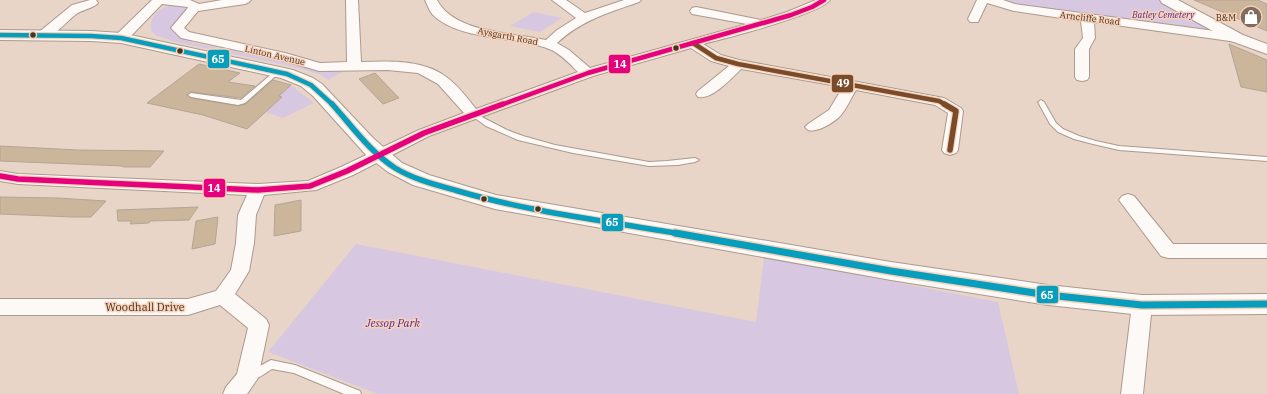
<svg xmlns="http://www.w3.org/2000/svg" width="1267" height="394" font-family="'IBM Plex Serif',serif">
<style>
.green{fill:#d7c7e0}
.building{fill:#cbb59b;stroke:#b4a596}
.lines{fill:none;stroke-linecap:round;stroke-linejoin:round}
.service-casing{stroke:#ab9a8e;stroke-width:2}
.minor-casing{stroke:#ab9a8e;stroke-width:2}
.tertiary-casing{stroke:#ab9a8e;stroke-width:2}
.secondary-casing{stroke:#ab9a8e;stroke-width:2}
.service{fill:#fcf9f7;fill-rule:evenodd}
.minor{fill:#fcf9f7;fill-rule:evenodd}
.tertiary{fill:#fcf9f7;fill-rule:evenodd}
.secondary{fill:#fcf9f7;fill-rule:evenodd}
.bus-1-far2-casing{stroke:#f8d2b8;stroke-width:7}
.bus-1-far1-casing{stroke:#f8d2b8;stroke-width:8}
.bus-1-casing{stroke:#f8d2b8;stroke-width:10}
.bus-2-far1-casing{stroke:#f8d2b8;stroke-width:7}
.bus-2-casing{stroke:#f8d2b8;stroke-width:8}
.bus-3-far1-casing{stroke:#f8d2b8;stroke-width:7}
.bus-3-casing{stroke:#f8d2b8;stroke-width:8}
.bus-1-far2{stroke:#079dbd;stroke-width:4.5}
.bus-1-far1{stroke:#079dbd;stroke-width:5.5}
.bus-1{stroke:#079dbd;stroke-width:7}
.bus-2-far1{stroke:#7a4b2a;stroke-width:4.5}
.bus-2{stroke:#7a4b2a;stroke-width:5.5}
.bus-3-far1{stroke:#e5007d;stroke-width:4.5}
.bus-3{stroke:#e5007d;stroke-width:5.5}
.bus-dot{fill:#453326;stroke:#f8d2b8;stroke-width:1.5}
.labels{text-anchor:middle;dominant-baseline:central;stroke-width:3;stroke-linejoin:round;paint-order:stroke}
.far-park-label{font-size:9px;font-style:italic;fill:#512796;stroke:#f8d2b8}
.far-poi-label{font-size:9px;fill:#453326;stroke:#f8d2b8;text-anchor:end}
.far-street-label{font-size:9px;fill:#453326;stroke:#f8d2b8}
.street-label{font-size:11px;fill:#453326;stroke:#f8d2b8}
.park-label{font-size:11px;font-style:italic;fill:#512796;stroke:#f8d2b8}
.line-badge{stroke:#f8d2b8;stroke-width:1.5}
.badge-label{font-size:11px;text-anchor:middle;font-weight:bold;fill:#fff}
</style>
<rect width="100%" height="100%" fill="#e9d5c7"/>
<g class="green">
<path d="M990,0H1167L1237,38L1099,19Z"/>
<path d="M175,4L185,6L187,10L175,24L173,29L194,43L268,58L276,57L348,69L328,80L321,75L299,68L176,42L157,36L151,31C148,16 161,7 175,4Z"/>
<path d="M534,12L562,18L540,32L510,26Z"/>
<path d="M291,85L314,103L283,118L266,112L282,97L279,96Z"/>
<path d="M356,244L756,322L764,257L998,302L1019,394H378L268,352Z"/>
</g>
<g class="building">
<path d="M1194,0H1258L1267,4V31Z"/>
<path d="M1229,44L1267,60V92L1241,87Z"/>
<path d="M199,64L240,73L228,82L255,86L241,98L191,92L187,95L191,98L238,106L246,104L273,80L291,85L279,96L282,97L247,129L203,115L147,103Z"/>
<path d="M375,73L399,98L383,104L359,79Z"/>
<path d="M0,146L78,150L164,151L150,167H123V166L0,161Z"/>
<path d="M0,197L58,198L106,201L91,217H73L0,214Z"/>
<path d="M301,200V231L274,236L275,205Z"/>
<path d="M198,207L189,220L150,221L149,223L130,224L132,221H118L117,210Z"/>
<path d="M218,217L215,244L192,249L196,221Z"/>
</g>
<g class="lines">
<g class="service-casing">
<g id="service">
<path d="M277,70L279,71V73L245,103L238,105L191,97L188,95L191,93L241,100L275,71Z"/>
<path d="M1041,100L1044,102L1056,123L1063,129L1079,136L1096,141L1119,146L1267,157V161L1119,150L1093,144L1074,139L1058,132L1050,124L1038,102Z"/>
<path d="M474,113L507,130L523,136L555,145L649,162L667,161L695,158L699,160L695,162L678,165L649,166L573,153L518,140L486,126L472,116L471,115L472,114Z"/>
<path d="M271,360L295,365L360,391L361,394H344L294,373L272,369C265,373 255,382 247,379L246,376L247,373Z"/>
</g>
</g>
<g class="minor-casing">
<g id="minor">
<path d="M90,0H96L98,3C93,9 82,9 75,15C66,22 51,41 39,38L37,35L39,32L72,5Z"/>
<path d="M152,0H190L199,4L222,0H251L249,2L245,4L198,11L184,28L189,32L285,53L320,63L347,62L346,0H358L361,62C390,61 425,59 449,79C460,88 468,99 476,109L578,72C570,64 560,53 549,49C517,36 458,41 432,14C429,10 427,4 425,0H437C454,33 513,33 546,40L557,30L576,18L552,0H566L585,13L624,0H641L639,2C608,13 582,20 557,43L569,50L590,68L747,24L692,14L690,11L692,8L696,7L761,20L787,12L816,0H830C819,15 726,38 703,44L721,55L739,60L944,98L961,108L963,111L958,150L956,153L950,155L944,153L942,150L948,113L935,105L856,90C851,98 847,108 841,115C835,122 817,133 808,130L805,127L808,124L829,110L843,87L741,69C732,78 712,100 698,97L696,94L698,91L729,66L711,61L691,48L593,76L429,136L353,175L316,190L264,195L256,215L254,243L249,271L235,294L266,319L269,325L258,378L247,394H223L226,387L237,374L248,328L220,305L188,315H0V299H188L216,291L231,270L236,243L238,215L247,195L18,184L0,181V171L18,174L258,184L308,181L341,167L419,130L464,113L438,84L418,73L388,70L319,71L282,60L181,38L171,28L187,9L188,7L162,4L126,41H116L115,38L116,35Z"/>
<path d="M977,0H1003L1015,4L1237,34L1242,35L1243,38L1242,41L1237,42L1094,22L1095,38L1089,49V77L1087,80L1082,81L1077,80L1075,77V49L1083,38L1081,21L1014,11L987,3L978,22H970L968,19Z"/>
<path d="M1128,194L1134,196L1173,244H1267V258H1168L1161,256L1119,200L1122,196Z"/>
<path d="M1142,297L1149,299L1152,305L1143,394H1121L1132,305L1135,299Z"/>
</g>
</g>
<g class="tertiary-casing">
<path id="tertiary" d="M1160,0H1178L1243,35L1267,44V54L1231,41L1162,3Z"/>
</g>
<g class="secondary-casing">
<path id="secondary" d="M0,30L91,31L121,33L293,70L313,78L322,84L373,138L402,163L429,175L496,195L891,262L1048,285L1142,295L1267,294V314L1142,315L1048,305L891,280L495,209L413,185L388,172L367,156L313,96L301,86L281,78L121,43L91,41L0,40Z"/>
</g>
<use href="#service" class="service"/>
<use href="#minor" class="minor"/>
<use href="#tertiary" class="tertiary"/>
<use href="#secondary" class="secondary"/>
<g class="bus-1-far2-casing">
<path id="bus-1-far2" d="M0,35L91,36L121,38L287,74L311,85L333,105"/>
</g>
<g class="bus-1-far1-casing">
<path id="bus-1-far1" d="M332,104C352,126 370,152 395,168C415,180 437,185 458,191C530,212 606,221 680,234"/>
</g>
<g class="bus-1-casing">
<path id="bus-1" d="M675,233L891,271L1048,295L1142,305L1267,304"/>
</g>
<g class="bus-2-far1-casing">
<path id="bus-2-far1" d="M693,43L716,58L738,64L939,101L946,105"/>
</g>
<g class="bus-2-casing">
<path id="bus-2" d="M944,104L956,111L950,150"/>
</g>
<g class="bus-3-far1-casing">
<path id="bus-3-far1" d="M501,105L588,73L791,15L812,7L824,0"/>
</g>
<g class="bus-3-casing">
<path id="bus-3" d="M0,176L18,179L258,190L310,186L347,171L424,133L503,104"/>
</g>
<use href="#bus-1-far2" class="bus-1-far2"/>
<use href="#bus-1-far1" class="bus-1-far1"/>
<use href="#bus-1" class="bus-1"/>
<use href="#bus-2-far1" class="bus-2-far1"/>
<use href="#bus-2" class="bus-2"/>
<use href="#bus-3-far1" class="bus-3-far1"/>
<use href="#bus-3" class="bus-3"/>
</g>
<defs>
<g id="shop-disc" transform="scale(1.15)"><circle r="9.5" fill="#7e6c5e" stroke="#f8d2b8"/><path d="M-5-2.5h2.3a2.7 3.5 0 0 1 5.4 0H5L5.5 6h-11ZM-1.5-2.5h3a1.5 2.3 0 0 0-3 0Z" fill="#fff"/></g>
</defs>
<g fill-rule="evenodd">
<use href="#shop-disc" x="1251" y="17"/>
</g>
<g class="bus-dot">
<circle cx="33" cy="35" r="3.5"/>
<circle cx="676" cy="48" r="3.5"/>
<circle cx="180" cy="51" r="3.5"/>
<circle cx="484" cy="199" r="3.5"/>
<circle cx="538" cy="209" r="3.5"/>
</g>
<g class="labels">
<g class="far-park-label">
<text x="1163" y="14">Batley Cemetery</text>
</g>
<g class="far-poi-label">
<text x="1236" y="17">B&amp;M</text>
</g>
<g class="far-street-label">
<text transform="translate(1090 18) rotate(7)">Arncliffe Road</text>
<text transform="translate(508 36) rotate(11)">Aysgarth Road</text>
<text transform="translate(275 55) rotate(13)">Linton Avenue</text>
</g>
<g class="street-label">
<text x="145" y="307">Woodhall Drive</text>
</g>
<g class="park-label">
<text x="393" y="323">Jessop Park</text>
</g>
</g>
<g class="line-badge">
<rect x="207" y="49" width="23" height="20" rx="4" fill="#079dbd"/>
<rect x="608" y="54" width="23" height="20" rx="4" fill="#e5007d"/>
<rect x="831" y="74" width="23" height="19" rx="4" fill="#7a4b2a"/>
<rect x="203" y="178" width="23" height="20" rx="4" fill="#e5007d"/>
<rect x="601" y="213" width="23" height="19" rx="4" fill="#079dbd"/>
<rect x="1036" y="285" width="23" height="19" rx="4" fill="#079dbd"/>
</g>
<g class="badge-label">
<text x="218" y="63">65</text>
<text x="620" y="68">14</text>
<text x="843" y="87">49</text>
<text x="214" y="192">14</text>
<text x="612" y="226">65</text>
<text x="1047" y="299">65</text>
</g>
</svg>
